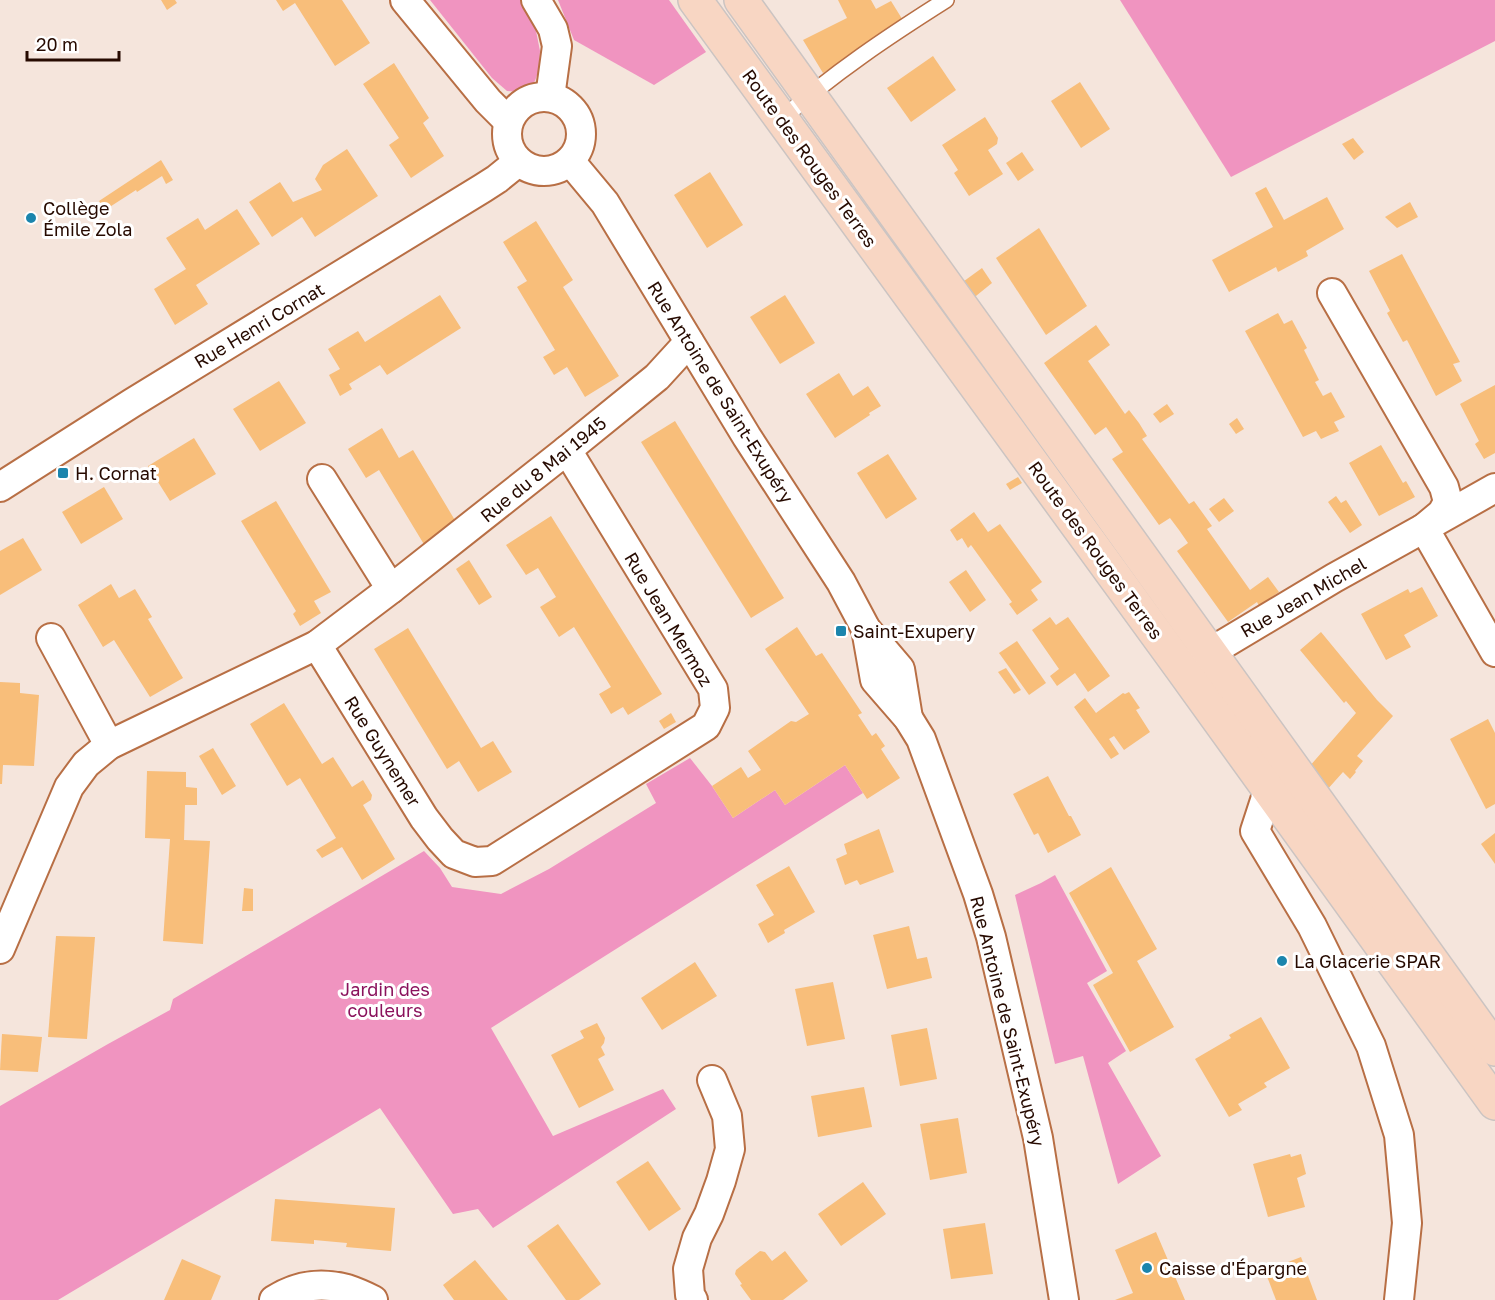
<svg xmlns="http://www.w3.org/2000/svg" width="1495" height="1300" font-family="'Golos Text',sans-serif">
<style>
.green{fill:#f094c0}
.building{fill:#f8be7a}
.lines{fill:none;stroke-linecap:round;stroke-linejoin:round}
.lane-casing{stroke:#b86f45;stroke-width:18}
.street-casing{stroke:#b86f45;stroke-width:32}
.primary-casing{stroke:#cbc4c2;stroke-width:36}
.lane{stroke:#fff;stroke-width:15}
.street{stroke:#fff;stroke-width:28}
.primary{stroke:#f8d6c3;stroke-width:33}
.poi-dot{fill:#1b85ad;stroke:#fff;stroke-width:2}
.labels{text-anchor:middle;dominant-baseline:central;stroke-width:6;stroke-linejoin:round;paint-order:stroke}
.street-label{font-size:18px;fill:#260a00;stroke:#fff}
.poi-label{font-size:18px;fill:#260a00;stroke:#fff;text-anchor:start}
.park-label{font-size:18px;fill:#8a125c;stroke:#fff}
</style>
<rect width="100%" height="100%" fill="#f5e5dc"/>
<g class="green">
<path d="M430,0H520L535,26L540,51L539,69L535,81L526,90L518,92L507,91L492,78Z"/>
<path d="M558,0H669L706,52L654,85L574,40Z"/>
<path d="M1120,0H1495V41L1231,177Z"/>
<path d="M690,758L712,786L733,818L775,790L785,805L845,765L863,793L491,1028L553,1136L663,1089L676,1109L493,1228L478,1209L453,1214L380,1108L58,1300H0V1106L108,1044L170,1010L173,999L424,851L440,868L452,887L501,894L549,869L656,803L646,784Z"/>
<path d="M1055,875L1107,971L1087,983L1126,1051L1108,1063L1161,1156L1118,1184L1083,1056L1055,1064L1015,895L1041,883Z"/>
</g>
<g class="building">
<path d="M161,0H175L177,3L167,10Z"/>
<path d="M276,0H342L370,43L335,66L295,3L283,11Z"/>
<path d="M838,0H871L876,9L891,1L904,22L823,73L803,40L847,18Z"/>
<path d="M933,56L956,90L911,122L887,88Z"/>
<path d="M394,63L429,118L423,123L444,156L411,178L389,145L399,138L363,84Z"/>
<path d="M1080,82L1110,129L1081,148L1051,101Z"/>
<path d="M985,117L998,138L997,144L988,150L1003,174L969,196L954,173L958,170L942,145Z"/>
<path d="M1353,138L1364,152L1354,160L1342,144Z"/>
<path d="M347,149L378,196L315,237L302,217L272,237L249,202L280,182L293,202L322,190L315,179L323,165Z"/>
<path d="M1022,152L1034,170L1018,181L1006,163Z"/>
<path d="M161,160L173,180L166,184L162,176L137,192L136,190L105,210L99,201Z"/>
<path d="M710,172L743,225L707,248L674,195Z"/>
<path d="M1266,187L1284,220L1327,197L1344,229L1306,251L1308,256L1278,272L1276,267L1229,292L1212,260L1273,227L1255,193Z"/>
<path d="M1410,202L1418,217L1397,228L1385,217Z"/>
<path d="M237,209L260,244L196,285L208,304L175,325L154,289L186,269L166,238L198,218L205,230Z"/>
<path d="M536,221L573,280L563,287L619,376L585,397L567,367L554,375L543,357L555,350L517,287L527,281L503,242Z"/>
<path d="M1039,228L1087,306L1046,335L996,258Z"/>
<path d="M1402,254L1460,362L1453,364L1462,381L1436,396L1407,340L1403,342L1387,313L1390,311L1369,271Z"/>
<path d="M982,268L992,283L971,300L960,284Z"/>
<path d="M440,295L461,328L387,375L380,365L349,384L352,389L340,396L329,375L340,369L328,349L358,331L365,342Z"/>
<path d="M785,295L815,343L780,364L750,317Z"/>
<path d="M1278,313L1284,324L1292,320L1307,348L1304,350L1319,380L1315,382L1323,396L1331,392L1345,417L1334,422L1339,431L1321,439L1316,431L1303,437L1245,331Z"/>
<path d="M1096,325L1110,345L1088,361L1125,414L1129,410L1139,423L1147,436L1142,439L1189,504L1194,501L1212,526L1207,529L1250,590L1268,577L1279,592L1259,606L1257,602L1228,622L1177,551L1188,543L1179,530L1170,518L1159,525L1112,459L1123,452L1115,440L1106,427L1095,435L1044,363Z"/>
<path d="M839,373L853,396L868,386L881,406L869,413L870,415L835,438L806,394Z"/>
<path d="M279,381L306,423L260,451L233,409Z"/>
<path d="M1495,385V453L1484,459L1475,444L1479,441L1460,404Z"/>
<path d="M1167,404L1174,414L1160,423L1153,414Z"/>
<path d="M1237,418L1244,429L1236,434L1229,424Z"/>
<path d="M675,421L784,598L751,618L641,442Z"/>
<path d="M382,428L399,458L413,450L456,522L425,546L379,470L366,478L348,449Z"/>
<path d="M194,438L216,474L170,501L148,466Z"/>
<path d="M1381,445L1403,483L1406,481L1415,497L1379,516L1349,463Z"/>
<path d="M888,454L917,499L886,519L857,473Z"/>
<path d="M1018,477L1022,483L1010,490L1006,484Z"/>
<path d="M104,487L123,519L81,544L62,512Z"/>
<path d="M1336,496L1341,503L1346,500L1362,525L1350,533L1328,502Z"/>
<path d="M1224,498L1234,511L1219,522L1209,509Z"/>
<path d="M276,501L331,592L314,601L321,613L300,626L293,614L296,611L241,521Z"/>
<path d="M974,512L988,532L1000,524L1042,582L1031,590L1038,600L1017,615L1009,604L1012,602L971,545L968,548L962,538L957,541L950,530Z"/>
<path d="M551,516L662,694L628,715L623,707L611,714L599,694L611,687L574,627L559,637L540,607L556,597L538,568L526,575L506,545Z"/>
<path d="M23,538L42,570L0,595V551Z"/>
<path d="M469,560L492,597L479,605L456,569Z"/>
<path d="M966,570L986,600L970,612L949,582Z"/>
<path d="M111,584L119,598L135,589L152,617L148,619L183,678L150,697L114,640L103,647L78,605Z"/>
<path d="M1422,587L1438,616L1404,635L1411,647L1386,660L1361,614L1408,589L1410,593Z"/>
<path d="M1050,617L1056,625L1068,617L1110,676L1088,692L1075,673L1057,686L1050,676L1059,669L1032,630Z"/>
<path d="M797,627L816,656L822,653L862,713L858,715L872,736L876,733L885,746L881,749L900,778L867,799L845,765L785,805L775,790L733,818L712,786L741,767L748,778L761,770L748,751L791,721L796,722L809,714L765,649Z"/>
<path d="M408,628L481,748L493,741L512,772L478,792L459,761L447,769L374,649Z"/>
<path d="M1321,632L1377,700L1393,716L1357,756L1363,761L1355,771L1356,772L1350,779L1343,772L1326,791L1309,767L1356,713L1346,701L1344,703L1300,650Z"/>
<path d="M1017,641L1046,683L1029,695L999,653Z"/>
<path d="M1006,668L1021,690L1014,694L998,672Z"/>
<path d="M0,682L20,683V693L39,695L34,766L3,765L2,784H0Z"/>
<path d="M1129,692L1140,708L1136,710L1150,732L1124,750L1114,736L1109,739L1119,754L1111,759L1074,707L1085,698L1096,713L1123,693L1125,694Z"/>
<path d="M284,703L322,764L333,757L352,787L363,780L372,795L371,800L363,805L395,859L362,880L342,847L322,858L316,850L336,838L300,778L287,786L250,724Z"/>
<path d="M671,713L676,722L664,729L659,721Z"/>
<path d="M1488,719L1495,733V804L1486,809L1450,739Z"/>
<path d="M213,748L236,786L222,795L199,756Z"/>
<path d="M147,771L186,772V787L197,788V805H185L184,840L210,841L203,944L163,941L170,839L145,838Z"/>
<path d="M1048,776L1069,816H1071L1081,835L1048,853L1038,833L1034,835L1013,794Z"/>
<path d="M879,829L894,872L860,885L857,880L845,885L836,859L847,854L844,844Z"/>
<path d="M1495,833V864L1481,844Z"/>
<path d="M789,866L815,912L784,930L785,933L768,943L758,924L774,915L756,885Z"/>
<path d="M1111,867L1157,949L1137,961L1174,1027L1130,1052L1093,985L1113,973L1069,893Z"/>
<path d="M244,888L253,889V911H242Z"/>
<path d="M909,926L917,959L927,957L932,978L887,989L873,935Z"/>
<path d="M56,936L95,937L87,1039L48,1037Z"/>
<path d="M695,962L717,996L662,1030L641,998Z"/>
<path d="M833,982L845,1039L807,1046L795,989Z"/>
<path d="M1261,1017L1290,1068L1264,1083L1267,1087L1238,1104L1242,1110L1229,1117L1195,1059L1231,1038L1229,1035Z"/>
<path d="M597,1023L605,1038L604,1043L601,1047L605,1055L598,1059L614,1090L579,1108L551,1055L584,1038L580,1031Z"/>
<path d="M927,1028L937,1079L900,1086L891,1035Z"/>
<path d="M2,1034L42,1037L38,1072L0,1070Z"/>
<path d="M864,1087L872,1127L818,1137L811,1096Z"/>
<path d="M958,1118L967,1173L930,1180L920,1124Z"/>
<path d="M1290,1154L1291,1157L1301,1154L1306,1174L1297,1178L1305,1207L1268,1217L1253,1164Z"/>
<path d="M648,1161L681,1209L649,1231L616,1182Z"/>
<path d="M863,1182L886,1214L841,1246L818,1214Z"/>
<path d="M275,1199L395,1208L391,1251L346,1247L347,1243L314,1240V1244L271,1241Z"/>
<path d="M985,1223L993,1274L951,1279L943,1229Z"/>
<path d="M558,1224L601,1284L579,1300H566L527,1246Z"/>
<path d="M1156,1232L1185,1300H1115L1133,1293L1115,1250Z"/>
<path d="M760,1251L765,1252L772,1261L785,1251L808,1281L783,1300H751L740,1285L742,1284L735,1274L736,1270Z"/>
<path d="M1301,1257L1317,1300H1276L1265,1271Z"/>
<path d="M182,1259L221,1276L211,1300H164Z"/>
<path d="M475,1260L508,1300H454L443,1285Z"/>
</g>
<g class="lines">
<g class="lane-casing">
<path id="lane" d="M782,119C832,74 889,36 946,0"/>
</g>
<g class="street-casing">
<g id="street">
<path d="M405,0L488,101L508,121"/>
<path d="M536,0L553,29L557,46L550,97"/>
<circle cx="544" cy="134" r="37"/>
<path d="M570,161L605,203L747,437L841,582L866,629L900,669L908,718"/>
<path d="M322,479L391,589"/>
<path d="M0,487L132,403L483,188L497,179L518,162"/>
<path d="M1495,488L1424,528L1495,652"/>
<path d="M866,629L875,680L908,718L921,739L978,894L991,937L1038,1138L1064,1300"/>
<path d="M51,638L109,745"/>
<path d="M317,645L424,818L440,839L454,854L475,862L492,861L706,726L715,708L713,689L567,450"/>
<path d="M1192,663L1334,578L1424,528L1442,513L1448,502L1444,487L1332,293"/>
<path d="M1283,778L1269,788L1255,831L1312,926L1371,1046L1399,1135L1407,1223L1399,1300"/>
<path d="M0,949L69,787L86,764L109,745L317,645L391,589L567,450L657,377L689,342"/>
<path d="M274,1300C297,1285 321,1282 347,1289C356,1292 365,1296 373,1300"/>
<path d="M693,1300L690,1295L688,1269L697,1238L709,1214L721,1181L730,1149L727,1116L712,1080"/>
</g>
</g>
<g class="primary-casing">
<g id="primary">
<path d="M695,0L1182,669L1495,1103"/>
<path d="M741,0L1495,1049"/>
</g>
</g>
<use href="#lane" class="lane"/>
<use href="#street" class="street"/>
<use href="#primary" class="primary"/>
</g>
<g class="poi-dot">
<circle cx="31" cy="218" r="6"/>
<rect x="57" y="467" width="12" height="12" rx="3"/>
<rect x="835" y="625" width="12" height="12" rx="3"/>
<circle cx="1282" cy="961" r="6"/>
<circle cx="1147" cy="1268" r="6"/>
</g>
<g class="labels">
<g class="street-label">
<text transform="translate(810 158) rotate(54)">Route des Rouges Terres</text>
<text transform="translate(259 325) rotate(-31)">Rue Henri Cornat</text>
<text transform="translate(721 392) rotate(58)">Rue Antoine de Saint-Exupéry</text>
<text transform="translate(543 469) rotate(-39)">Rue du 8 Mai 1945</text>
<text transform="translate(1096 550) rotate(54)">Route des Rouges Terres</text>
<text transform="translate(1303 597) rotate(-30)">Rue Jean Michel</text>
<text transform="translate(669 619) rotate(59)">Rue Jean Mermoz</text>
<text transform="translate(383 751) rotate(58)">Rue Guynemer</text>
<text transform="translate(1008 1021) rotate(76)">Rue Antoine de Saint-Exupéry</text>
</g>
<g class="poi-label">
<text x="43" y="208">Collège<tspan x="43" dy="21">Émile Zola</tspan></text>
<text x="75" y="473">H. Cornat</text>
<text x="853" y="631">Saint-Exupery</text>
<text x="1294" y="961">La Glacerie SPAR</text>
<text x="1159" y="1268">Caisse d'Épargne</text>
</g>
<g class="park-label">
<text x="385" y="989">Jardin des<tspan x="385" dy="21">couleurs</tspan></text>
</g>
</g>
<path d="M27 51v9h92v-9" fill="none" stroke="#260a00" stroke-width="3"/>
<text x="36" y="51" font-size="18" fill="#260a00" stroke="#ffffff" stroke-width="4.5" paint-order="stroke">20 m</text>
</svg>
